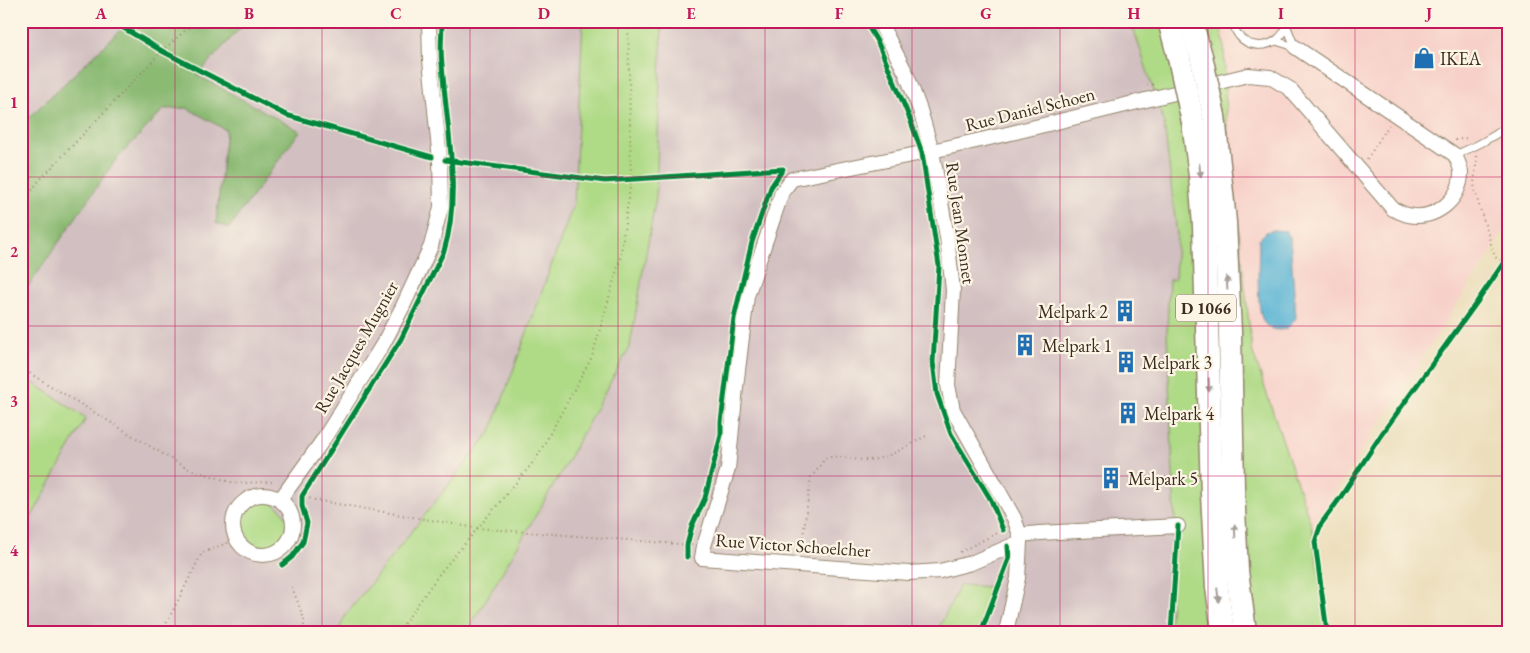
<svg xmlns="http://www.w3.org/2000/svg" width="1530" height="653" font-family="'EB Garamond',serif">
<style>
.built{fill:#f7d1c9}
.industrial{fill:#d2bfc1}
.green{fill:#afda86;stroke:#758252}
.forest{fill:#8bba73;stroke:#637248}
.water{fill:#56b2d4;stroke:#486e79}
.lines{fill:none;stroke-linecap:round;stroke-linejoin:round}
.service-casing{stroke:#94846c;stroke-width:9}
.minor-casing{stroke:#94846c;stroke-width:16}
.trunk-casing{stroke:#94846c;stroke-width:25}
.path{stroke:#94846c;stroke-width:2;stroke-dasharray:1 4;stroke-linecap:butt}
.service{stroke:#fff;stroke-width:7}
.minor{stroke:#fff;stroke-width:14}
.trunk{stroke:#fff;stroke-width:22}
.trunk-bridge-casing{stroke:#94846c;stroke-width:25;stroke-linecap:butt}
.trunk-bridge{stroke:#fff;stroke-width:22}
.cycleway-casing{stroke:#fcf5e5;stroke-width:8}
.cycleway{stroke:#00873e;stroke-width:5}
.oneway{fill:#a79f9a}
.grid{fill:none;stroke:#c2185b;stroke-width:1;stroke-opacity:0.55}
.labels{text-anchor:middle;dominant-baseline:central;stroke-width:4.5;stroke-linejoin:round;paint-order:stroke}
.shield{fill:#fcf5e5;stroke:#75675a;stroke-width:1}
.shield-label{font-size:16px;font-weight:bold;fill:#3b2a1e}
.poi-label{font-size:18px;fill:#3b2a1e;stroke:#fcf5e5;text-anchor:start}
.street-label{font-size:18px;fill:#3b2a1e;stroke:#fcf5e5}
.neatline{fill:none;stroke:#c2185b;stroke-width:2}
.grid-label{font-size:16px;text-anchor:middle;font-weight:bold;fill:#c2185b}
</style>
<rect width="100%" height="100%" fill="#fcf5e5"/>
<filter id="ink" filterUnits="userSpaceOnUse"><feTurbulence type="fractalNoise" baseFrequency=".02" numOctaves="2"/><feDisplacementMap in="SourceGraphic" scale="10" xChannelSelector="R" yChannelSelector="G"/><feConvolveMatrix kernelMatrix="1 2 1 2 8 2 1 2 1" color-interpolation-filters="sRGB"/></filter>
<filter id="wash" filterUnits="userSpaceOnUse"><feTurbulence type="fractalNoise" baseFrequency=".0096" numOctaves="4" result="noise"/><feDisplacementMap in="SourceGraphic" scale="20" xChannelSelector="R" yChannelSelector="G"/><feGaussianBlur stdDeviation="1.12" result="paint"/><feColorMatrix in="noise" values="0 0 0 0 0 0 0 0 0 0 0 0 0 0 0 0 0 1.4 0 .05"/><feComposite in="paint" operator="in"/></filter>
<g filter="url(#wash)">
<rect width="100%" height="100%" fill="#ecdebb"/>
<path class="built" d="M1219,21H1509V224L1312,527L1252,350L1226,118L1224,43Z"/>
<g class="industrial">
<path d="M21,21H130L21,125Z"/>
<path d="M247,21H583L574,203L491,431L345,615L338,632H21V536L85,418L21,375V297L114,162L164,109L187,108L226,130L216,223L300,131L196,75Z"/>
<path d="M662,21H1131L1164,123L1177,235L1175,279L1169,280L1175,521L1169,632H979L990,587L960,585L937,632H467L562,471L656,196Z"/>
</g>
<g class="green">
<path d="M583,21H662L656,196L630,346L562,471L467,632H338L345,616L491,431L574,203Z"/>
<path d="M1131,21H1219L1224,43L1226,118L1252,350L1312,527L1328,632H1169L1175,521L1167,333L1169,280L1175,279L1177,235L1164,123Z"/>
<path d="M21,375L86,418L21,536Z"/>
<circle cx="264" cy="525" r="23"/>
<path d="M960,585L990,587L979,632H937Z"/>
</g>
<path class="forest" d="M130,21H247L197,75L300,131L229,228L216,223L226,130L187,108L164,109L114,162L21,297V125Z"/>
<path class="water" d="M1274,230L1286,231L1290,238L1296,318L1287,329C1279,330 1271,331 1265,324C1255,312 1259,256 1259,239L1266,232Z"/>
</g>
<g filter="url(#ink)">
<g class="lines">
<g class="service-casing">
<g id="service">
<path d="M1233,21C1237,54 1282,53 1288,21"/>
<path d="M1287,27L1295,47"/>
<path d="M1276,41L1295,47"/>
<path d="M1455,155C1476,146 1491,139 1509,125"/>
</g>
</g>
<g class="minor-casing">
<g id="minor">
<path d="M879,21L906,73L920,110L932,151L947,237L953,290L948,385L953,410L1014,518L1020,535V542L1018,578L1006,632"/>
<circle cx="263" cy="525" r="30"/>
<path d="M280,500L323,440L383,344L403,306L431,246L441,207L440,160L430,60L429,21"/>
<path d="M1020,535L1039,533L1178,526"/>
<path d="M1020,542L971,563L940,571L909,573L702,558L704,546L728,469L736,387L747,296L782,192L792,179L932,151L1007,134L1248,75L1270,77L1290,89L1393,209C1398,211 1403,214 1408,215C1434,221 1461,200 1461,173C1461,167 1457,160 1455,155L1295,47"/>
</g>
</g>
<g class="trunk-casing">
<g id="trunk">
<path d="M1169,21L1179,58"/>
<path d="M1191,21L1201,56"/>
<path d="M1214,116L1225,222L1230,332L1233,489L1237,571L1245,632"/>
<path d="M1193,122L1200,176L1204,225L1212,494L1217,587L1223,632"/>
</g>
</g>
<g class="path">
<path d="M1147,85L1157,84"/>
<path d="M1455,140L1467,138"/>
<path d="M1477,156L1474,183L1475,192L1495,257L1504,263"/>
<path d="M1367,159L1389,125"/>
<path d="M21,207L37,183L162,51L196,21"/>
<path d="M21,368L186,468L234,483L271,482L275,484"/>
<path d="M300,495L315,500L476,528L692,545"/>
<path d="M801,552L811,476L816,472L825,458C839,454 854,461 868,460C889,459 908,445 926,436"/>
<path d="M960,552L1003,530L1004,534"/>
<path d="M292,587L304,619V632"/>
<path d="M162,632L202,553L237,539"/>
<path d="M398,632L440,573L536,459L592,357L620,259L631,180L628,21"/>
</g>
<use href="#service" class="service"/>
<use href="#minor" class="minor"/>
<use href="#trunk" class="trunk"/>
<g class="trunk-bridge-casing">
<g id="trunk-bridge">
<path d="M1201,56L1214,116"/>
<path d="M1179,58L1193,122"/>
</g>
</g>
<use href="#trunk-bridge" class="trunk-bridge"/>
<g class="cycleway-casing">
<g id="cycleway">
<path d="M112,21L162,51L286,115L432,157"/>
<path d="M865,21L878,43L910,119L922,153L939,266L933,362L937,394L951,434L991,500L1003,530"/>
<path d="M445,160L605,181L783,169L771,187L752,242L734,318L721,422V435L705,498L692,526L687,545V557"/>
<path d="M282,565L292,557L303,542L307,523L302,506V496L401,339L444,251C462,193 446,124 442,64C440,50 442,35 442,21"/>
<path d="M981,632L1009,559L1008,546"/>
<path d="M1171,632L1178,526"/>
<path d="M1327,632L1315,542L1321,524L1340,498L1381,435L1477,302L1509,255"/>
</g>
</g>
<use href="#cycleway" class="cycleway"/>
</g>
<defs><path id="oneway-solid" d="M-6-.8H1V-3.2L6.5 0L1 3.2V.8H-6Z" transform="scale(1.25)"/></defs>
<g class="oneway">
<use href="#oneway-solid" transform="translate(1200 170) rotate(83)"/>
<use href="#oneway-solid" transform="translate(1227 283) rotate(-93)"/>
<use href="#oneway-solid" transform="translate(1209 385) rotate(88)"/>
<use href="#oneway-solid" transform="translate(1235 531) rotate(-93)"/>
<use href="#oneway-solid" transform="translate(1218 595) rotate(83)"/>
</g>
</g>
<path class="grid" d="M175,21V632M322,21V632M470,21V632M618,21V632M765,21V632M912,21V632M1060,21V632M1208,21V632M1355,21V632M21,177H1509M21,326H1509M21,476H1509"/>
<defs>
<g id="shop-bare" transform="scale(1.725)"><path d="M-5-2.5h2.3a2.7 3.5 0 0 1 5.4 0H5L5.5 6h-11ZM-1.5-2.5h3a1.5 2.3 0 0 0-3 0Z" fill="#1f6fb2" stroke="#fcf5e5" stroke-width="2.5" paint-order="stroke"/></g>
<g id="building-bare" transform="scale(1.725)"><path d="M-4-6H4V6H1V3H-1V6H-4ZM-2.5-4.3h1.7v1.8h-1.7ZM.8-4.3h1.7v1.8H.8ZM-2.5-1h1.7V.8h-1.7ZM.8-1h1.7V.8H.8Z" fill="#1f6fb2" stroke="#fcf5e5" stroke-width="2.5" paint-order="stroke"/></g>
</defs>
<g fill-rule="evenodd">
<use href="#shop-bare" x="1424" y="58"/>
<use href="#building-bare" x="1125" y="311"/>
<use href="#building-bare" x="1025" y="345"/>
<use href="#building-bare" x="1126" y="362"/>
<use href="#building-bare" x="1128" y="413"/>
<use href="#building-bare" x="1111" y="478"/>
</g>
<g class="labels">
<rect class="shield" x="1176" y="294.5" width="60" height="27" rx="4"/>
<g class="shield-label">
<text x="1206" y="308">D 1066</text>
</g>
<g class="poi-label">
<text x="1440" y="58">IKEA</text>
<text x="1108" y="311" text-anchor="end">Melpark 2</text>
<text x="1042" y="345">Melpark 1</text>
<text x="1142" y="362">Melpark 3</text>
<text x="1144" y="413">Melpark 4</text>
<text x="1128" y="478">Melpark 5</text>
</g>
<g class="street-label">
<text transform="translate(1030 109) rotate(-14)">Rue Daniel Schoen</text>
<text transform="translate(961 223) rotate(82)">Rue Jean Monnet</text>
<text transform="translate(356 347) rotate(-60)">Rue Jacques Mugnier</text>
<text transform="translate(793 545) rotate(4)">Rue Victor Schoelcher</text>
</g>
</g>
<rect width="1530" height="653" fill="none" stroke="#fcf5e5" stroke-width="55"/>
<rect x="28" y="28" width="1474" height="598" class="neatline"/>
<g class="grid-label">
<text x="101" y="19">A</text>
<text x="249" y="19">B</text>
<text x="396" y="19">C</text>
<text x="544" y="19">D</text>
<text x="691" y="19">E</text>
<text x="839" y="19">F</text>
<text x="986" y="19">G</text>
<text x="1134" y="19">H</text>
<text x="1281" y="19">I</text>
<text x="1429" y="19">J</text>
<text x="14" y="108">1</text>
<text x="14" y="257">2</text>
<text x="14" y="407">3</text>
<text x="14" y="556">4</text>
</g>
</svg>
